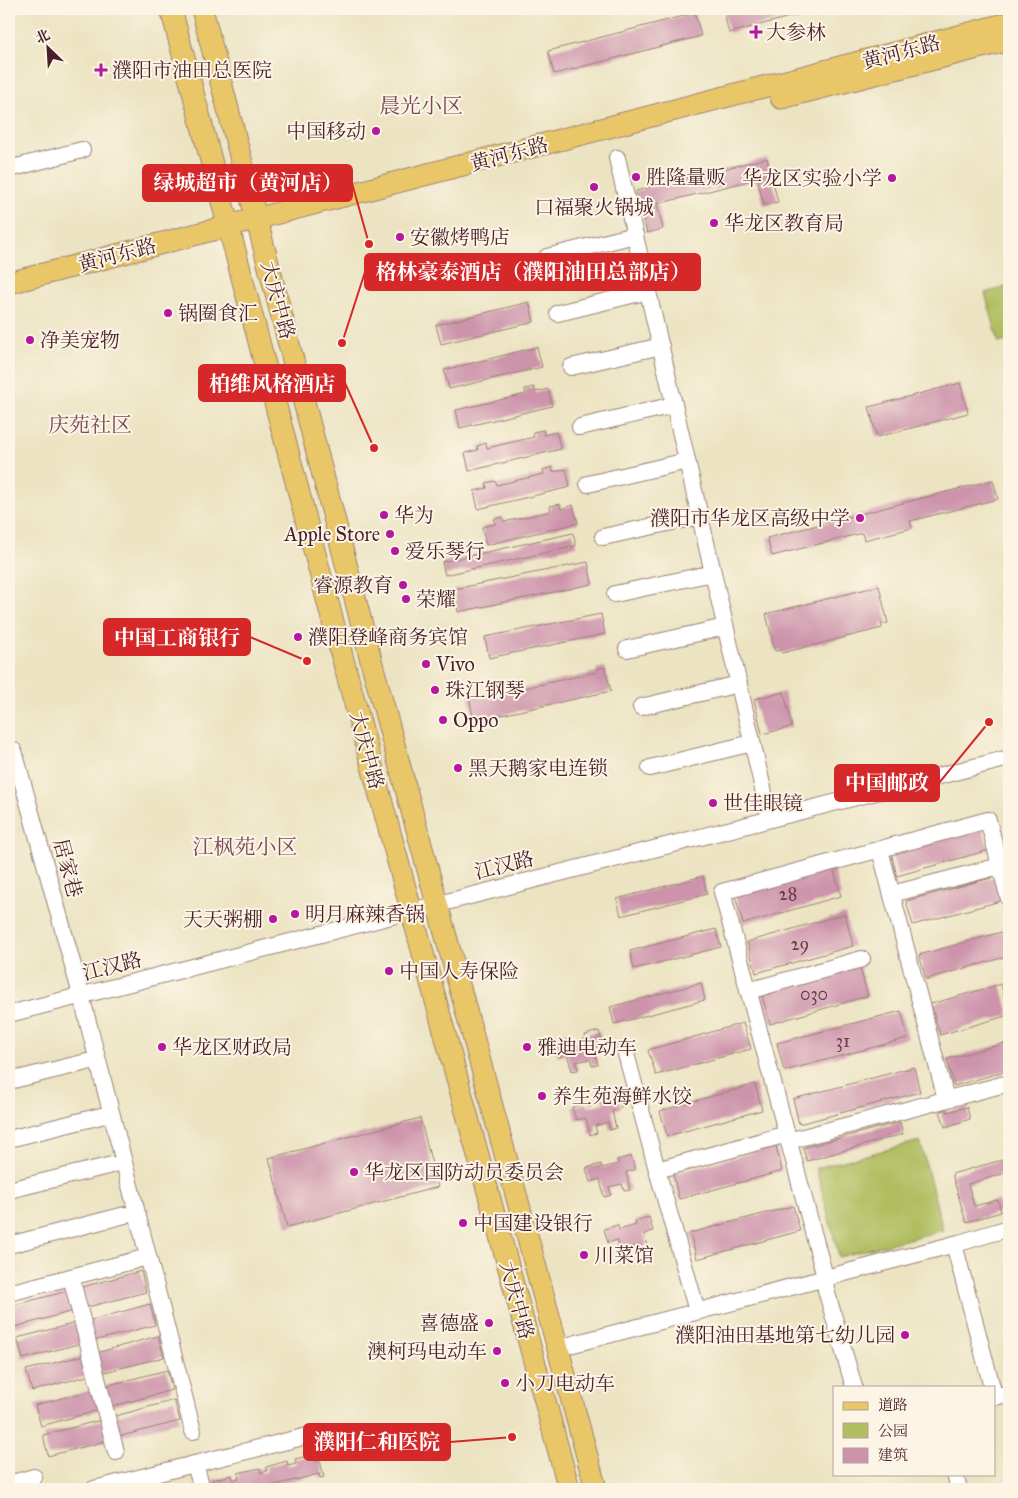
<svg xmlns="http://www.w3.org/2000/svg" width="1018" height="1498" font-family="'IM FELL Great Primer','Noto Serif SC',serif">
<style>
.green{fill:#b0be60;stroke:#7d6e46}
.building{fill:#cc93aa}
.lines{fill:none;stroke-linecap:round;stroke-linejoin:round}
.minor-casing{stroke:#9a8176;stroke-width:18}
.major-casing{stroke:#9a8176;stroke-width:23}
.minor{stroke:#fff;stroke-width:16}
.major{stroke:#e9c769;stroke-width:21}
.poi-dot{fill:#b5179e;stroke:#fcf5e5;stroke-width:2}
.labels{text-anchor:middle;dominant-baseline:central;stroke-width:4;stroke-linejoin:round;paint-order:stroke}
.number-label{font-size:18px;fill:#6a3c4b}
.poi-label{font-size:20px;fill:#4a1f2b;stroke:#fcf5e5;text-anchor:start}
.street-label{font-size:20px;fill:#4a1f2b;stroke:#fcf5e5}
.neighbourhood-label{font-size:21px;fill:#784857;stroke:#fcf5e5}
.leader{fill:none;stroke:#d62828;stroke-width:2}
.callout-dot{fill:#d62828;stroke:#fcf5e5;stroke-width:2}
.callout{fill:#d62828;stroke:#d62828;stroke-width:2}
.callout-label{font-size:21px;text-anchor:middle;font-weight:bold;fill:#fff}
</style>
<rect width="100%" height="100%" fill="#fcf5e5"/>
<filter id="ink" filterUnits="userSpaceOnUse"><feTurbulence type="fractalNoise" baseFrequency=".02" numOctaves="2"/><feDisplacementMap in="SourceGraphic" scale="10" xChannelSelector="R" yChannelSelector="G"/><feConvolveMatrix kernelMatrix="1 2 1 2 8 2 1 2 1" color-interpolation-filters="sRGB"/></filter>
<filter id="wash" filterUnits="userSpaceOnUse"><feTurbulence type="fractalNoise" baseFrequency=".0096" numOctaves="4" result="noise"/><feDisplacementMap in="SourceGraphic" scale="20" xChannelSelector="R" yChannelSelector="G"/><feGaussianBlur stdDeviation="1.12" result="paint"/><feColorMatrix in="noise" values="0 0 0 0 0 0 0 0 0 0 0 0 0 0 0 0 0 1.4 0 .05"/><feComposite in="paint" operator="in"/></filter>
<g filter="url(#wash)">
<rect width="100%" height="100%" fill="#ebe3c1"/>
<g class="green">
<path d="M1009,286V340L999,343L985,293Z"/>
<path d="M920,1141L943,1230L839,1257L816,1168Z"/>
</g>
<g id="blocks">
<g class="building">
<path d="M740,9H820L729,33L724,13Z"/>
<path d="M695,13L701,36L554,74L548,51Z"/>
<path d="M767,158L778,202L764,205L757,179L657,204L663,229L647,233L636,191Z"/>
<path d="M529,302L534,322L441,344L436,325Z"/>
<path d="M537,347L542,367L449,389L444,370Z"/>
<path d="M960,383L968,413L877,437L869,407Z"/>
<path d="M534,387L535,392L548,389L552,406L460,428L456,410L526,394L525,389Z"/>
<path d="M543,430L544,435L556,432L561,449L469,471L465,453L478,450L477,446L486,443L487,448L534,437L533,432Z"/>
<path d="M552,467L553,472L566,469L570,487L478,509L474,491L487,488L486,483L495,481L497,485L544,474L543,470Z"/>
<path d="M993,480L998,499L910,521L912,528L864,540L862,533L772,556L767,538Z"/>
<path d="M560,504L561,509L573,505L578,523L486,545L482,527L495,524L494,519L503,517L504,522L551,511L550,506Z"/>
<path d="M573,533L576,546L445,575L442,562Z"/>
<path d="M588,562L592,584L458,612L454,589Z"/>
<path d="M879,586L888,623L881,624L882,628L782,653L781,650L775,651L766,614Z"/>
<path d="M601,614L605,634L489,658L485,637Z"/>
<path d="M605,667L611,691L474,721L469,697L479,695L480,698L597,672L596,669Z"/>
<path d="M784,692L792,727L762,734L754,699Z"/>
<path d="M982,827L989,850L897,876L891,852Z"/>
<path d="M832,864L841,896L743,924L734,892Z"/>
<path d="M703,876L707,894L621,916L617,899Z"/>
<path d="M998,876L1004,900L913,925L906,901Z"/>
<path d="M845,914L853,946L756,973L747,942Z"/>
<path d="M716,929L721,947L634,969L630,951Z"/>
<path d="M1009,930V956L926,979L919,955Z"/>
<path d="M859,964L868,996L770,1024L761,992Z"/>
<path d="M701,983L705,1000L614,1024L610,1007Z"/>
<path d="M1001,984L1009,1015L940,1035L931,1004Z"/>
<path d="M901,1011L908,1038L784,1071L777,1043Z"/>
<path d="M743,1023L751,1049L656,1075L648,1050Z"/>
<path d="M599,1031L603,1045L593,1047L598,1065L592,1066L590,1059L576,1062L578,1070L572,1071L567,1054L558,1057L554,1043L568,1039L569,1043L586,1039L585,1035Z"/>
<path d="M1009,1042V1070L954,1086L947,1059Z"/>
<path d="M914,1067L920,1092L799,1124L793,1099Z"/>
<path d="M755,1084L762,1110L667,1136L660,1111Z"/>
<path d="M618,1095L621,1108L612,1111L616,1128L610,1130L608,1122L595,1126L597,1133L590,1135L586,1118L576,1120L572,1107L587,1103L588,1107L604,1103L603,1099Z"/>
<path d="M967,1107L970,1119L945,1127L940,1111L946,1109L947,1112Z"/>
<path d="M420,1118L438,1187L287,1227L269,1158Z"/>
<path d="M900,1122L903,1134L807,1161L803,1148Z"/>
<path d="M776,1146L782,1171L679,1199L673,1174Z"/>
<path d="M631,1156L635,1170L626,1172L630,1190L624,1191L622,1184L609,1187L611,1195L604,1197L600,1179L590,1182L586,1168L601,1164L602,1168L618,1164L617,1160Z"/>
<path d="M1009,1158V1172L968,1184L974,1206L998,1200L1001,1212L966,1222L952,1174Z"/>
<path d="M793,1206L800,1231L697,1259L690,1233Z"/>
<path d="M649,1217L653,1231L644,1234L648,1251L642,1253L640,1245L626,1249L628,1256L622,1258L617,1240L608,1243L604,1229L618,1225L619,1230L636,1225L635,1221Z"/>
<path d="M141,1271L146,1292L84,1308L78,1288Z"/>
<path d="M72,1290L77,1310L15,1327L10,1306Z"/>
<path d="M150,1304L155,1325L93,1341L88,1321Z"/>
<path d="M80,1322L85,1342L23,1359L17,1338Z"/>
<path d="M158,1336L164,1357L101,1373L96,1353Z"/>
<path d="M89,1354L94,1374L32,1391L26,1370Z"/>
<path d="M167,1370L172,1390L110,1407L105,1386Z"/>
<path d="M97,1389L103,1409L41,1426L35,1405Z"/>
<path d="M174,1400L180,1421L117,1437L112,1417Z"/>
<path d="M105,1419L110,1440L48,1456L43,1435Z"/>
<path d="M314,1455L315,1462L320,1461L324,1477L320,1478L319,1474L259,1489H211L210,1487L213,1486L212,1480L232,1475L233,1480L239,1478L238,1473L260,1468L261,1473L267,1471L266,1467L287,1461L288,1466L296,1464L295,1459Z"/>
</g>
</g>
</g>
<g filter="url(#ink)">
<use href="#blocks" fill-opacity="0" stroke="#9a8176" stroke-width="1"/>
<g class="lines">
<g class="minor-casing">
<g id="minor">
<path d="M617,158L770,819"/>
<path d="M9,169L82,150"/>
<path d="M547,257L635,235"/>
<path d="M558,313L648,291"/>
<path d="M571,367L661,346"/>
<path d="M580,427L674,405"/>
<path d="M588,484L687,461"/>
<path d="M603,537L700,516"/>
<path d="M615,594L713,573"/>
<path d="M627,649L725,627"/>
<path d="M641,707L739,684"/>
<path d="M14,751L81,995L193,1431"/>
<path d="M650,768L752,743"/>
<path d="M880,850L946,1099"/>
<path d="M892,894L1000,866"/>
<path d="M748,991L862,959"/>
<path d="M9,1014L1009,758"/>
<path d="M625,1050L657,1170L697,1311"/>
<path d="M9,1081L87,1062"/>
<path d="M9,1139L101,1116"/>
<path d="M788,1141L1009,1083"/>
<path d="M657,1170L787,1134"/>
<path d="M9,1190L112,1165"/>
<path d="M954,1244L992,1387"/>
<path d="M9,1245L125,1215"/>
<path d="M71,1277L116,1452"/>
<path d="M9,1293L148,1257"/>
<path d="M558,1348L959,1243L1009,1228"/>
<path d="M854,1387L826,1290L825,1277L722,892L988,820L1009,899"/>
<path d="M995,1397L1009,1393"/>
<path d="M195,1464L202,1489"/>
<path d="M955,1474L959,1489"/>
<path d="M9,1484L34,1477"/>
<path d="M94,1489L315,1434"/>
</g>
</g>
<g class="major-casing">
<g id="major">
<path d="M171,9L346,671L569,1489"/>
<path d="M202,9L372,664L596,1489"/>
<path d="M781,98L1009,40"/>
<path d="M9,283L1009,23"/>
</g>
</g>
<use href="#minor" class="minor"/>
<use href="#major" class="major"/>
</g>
</g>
<g class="poi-dot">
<path d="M753.5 24.5h5v5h5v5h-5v5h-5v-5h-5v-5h5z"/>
<path d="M98.5 62.5h5v5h5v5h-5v5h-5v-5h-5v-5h5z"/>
<circle cx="376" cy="131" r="5"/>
<circle cx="636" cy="177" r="5"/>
<circle cx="892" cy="178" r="5"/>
<circle cx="594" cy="187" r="5"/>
<circle cx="714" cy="223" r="5"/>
<circle cx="400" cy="237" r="5"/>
<circle cx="168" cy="313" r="5"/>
<circle cx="30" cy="340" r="5"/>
<circle cx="384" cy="515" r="5"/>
<circle cx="860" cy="518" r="5"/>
<circle cx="390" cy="534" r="5"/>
<circle cx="395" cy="551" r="5"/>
<circle cx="403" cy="585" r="5"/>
<circle cx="406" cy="599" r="5"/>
<circle cx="298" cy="637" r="5"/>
<circle cx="426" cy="664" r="5"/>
<circle cx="435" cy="690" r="5"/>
<circle cx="443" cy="720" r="5"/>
<circle cx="458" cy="768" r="5"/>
<circle cx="713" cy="803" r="5"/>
<circle cx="295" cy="914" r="5"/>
<circle cx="273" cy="919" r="5"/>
<circle cx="389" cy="971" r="5"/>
<circle cx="162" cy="1047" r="5"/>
<circle cx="527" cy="1047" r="5"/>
<circle cx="542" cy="1096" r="5"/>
<circle cx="354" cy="1172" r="5"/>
<circle cx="463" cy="1223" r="5"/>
<circle cx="584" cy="1255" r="5"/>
<circle cx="489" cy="1323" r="5"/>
<circle cx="905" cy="1335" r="5"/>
<circle cx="497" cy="1351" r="5"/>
<circle cx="505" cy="1383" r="5"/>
</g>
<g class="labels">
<g class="number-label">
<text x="788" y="894">28</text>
<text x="800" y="944">29</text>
<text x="814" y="994">030</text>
<text x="843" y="1041">31</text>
</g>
<g class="poi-label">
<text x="766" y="32">大参林</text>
<text x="112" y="70">濮阳市油田总医院</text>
<text x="366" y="131" text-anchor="end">中国移动</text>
<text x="646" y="177">胜隆量贩</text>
<text x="882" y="178" text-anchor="end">华龙区实验小学</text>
<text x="594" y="207" text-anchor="middle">口福聚火锅城</text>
<text x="724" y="223">华龙区教育局</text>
<text x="410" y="237">安徽烤鸭店</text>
<text x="178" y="313">锅圈食汇</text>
<text x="40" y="340">净美宠物</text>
<text x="394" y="515">华为</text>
<text x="850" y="518" text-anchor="end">濮阳市华龙区高级中学</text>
<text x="380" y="534" text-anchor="end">Apple Store</text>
<text x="405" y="551">爱乐琴行</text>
<text x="393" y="585" text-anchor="end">睿源教育</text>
<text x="416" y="599">荣耀</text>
<text x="308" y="637">濮阳登峰商务宾馆</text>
<text x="436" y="664">Vivo</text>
<text x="445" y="690">珠江钢琴</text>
<text x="453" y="720">Oppo</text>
<text x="468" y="768">黑天鹅家电连锁</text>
<text x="723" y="803">世佳眼镜</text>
<text x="305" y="914">明月麻辣香锅</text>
<text x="263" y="919" text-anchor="end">天天粥棚</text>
<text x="399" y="971">中国人寿保险</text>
<text x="172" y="1047">华龙区财政局</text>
<text x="537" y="1047">雅迪电动车</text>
<text x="552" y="1096">养生苑海鲜水饺</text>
<text x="364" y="1172">华龙区国防动员委员会</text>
<text x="473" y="1223">中国建设银行</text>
<text x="594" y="1255">川菜馆</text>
<text x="479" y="1323" text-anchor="end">喜德盛</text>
<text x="895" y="1335" text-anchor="end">濮阳油田基地第七幼儿园</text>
<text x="487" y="1351" text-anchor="end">澳柯玛电动车</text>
<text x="515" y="1383">小刀电动车</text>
</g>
<g class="street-label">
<text transform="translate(901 52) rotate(-15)">黄河东路</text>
<text transform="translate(509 154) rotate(-15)">黄河东路</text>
<text transform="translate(117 255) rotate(-15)">黄河东路</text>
<text transform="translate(278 300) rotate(75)">大庆中路</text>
<text transform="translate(367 750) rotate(75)">大庆中路</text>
<text transform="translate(504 865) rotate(-14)">江汉路</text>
<text transform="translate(68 868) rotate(75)">居家巷</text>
<text transform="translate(112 966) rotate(-14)">江汉路</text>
<text transform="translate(517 1300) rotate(75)">大庆中路</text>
</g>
<g class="neighbourhood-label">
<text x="421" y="106">晨光小区</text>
<text x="90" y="425">庆苑社区</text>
<text x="245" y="847">江枫苑小区</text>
</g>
</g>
<path class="leader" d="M369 244L352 183M342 343L365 272M374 448L345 383M307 661L250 637M989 722L939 783M512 1437L450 1442"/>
<g class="callout-dot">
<circle cx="369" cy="244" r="5"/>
<circle cx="342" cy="343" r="5"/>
<circle cx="374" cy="448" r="5"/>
<circle cx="307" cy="661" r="5"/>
<circle cx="989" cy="722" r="5"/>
<circle cx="512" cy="1437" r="5"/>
</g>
<g class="callout">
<rect x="143" y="165" width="209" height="36" rx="5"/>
<rect x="365" y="254" width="335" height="36" rx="5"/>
<rect x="199" y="365" width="146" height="36" rx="5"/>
<rect x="104" y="619" width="146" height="36" rx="5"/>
<rect x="835" y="765" width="104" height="36" rx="5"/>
<rect x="304" y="1424" width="146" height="36" rx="5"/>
</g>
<g class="callout-label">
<text x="248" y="190">绿城超市（黄河店）</text>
<text x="533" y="279">格林豪泰酒店（濮阳油田总部店）</text>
<text x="272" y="391">柏维风格酒店</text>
<text x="177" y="645">中国工商银行</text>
<text x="887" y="790">中国邮政</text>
<text x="377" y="1449">濮阳仁和医院</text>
</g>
<rect width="1018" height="1498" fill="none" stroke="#fcf5e5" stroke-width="30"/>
<rect x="833" y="1386" width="162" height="90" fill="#fcf5e5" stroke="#b59f9b"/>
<rect x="843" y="1402" width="25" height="8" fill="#e9c769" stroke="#b59f9b"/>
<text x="878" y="1410" font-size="15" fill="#4a1f2b">道路</text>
<rect x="843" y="1423" width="25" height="15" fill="#b0be60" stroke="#b59f9b"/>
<text x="878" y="1436" font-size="15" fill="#4a1f2b">公园</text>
<rect x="843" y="1448" width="25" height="15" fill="#cc93aa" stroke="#b59f9b"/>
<text x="878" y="1460" font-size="15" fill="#4a1f2b">建筑</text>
<g transform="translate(48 48) rotate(335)" stroke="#fcf5e5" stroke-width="4" paint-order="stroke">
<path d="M0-4L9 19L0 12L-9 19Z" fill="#4a1f2b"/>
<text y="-8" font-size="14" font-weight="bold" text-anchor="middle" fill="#4a1f2b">北</text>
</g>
</svg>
